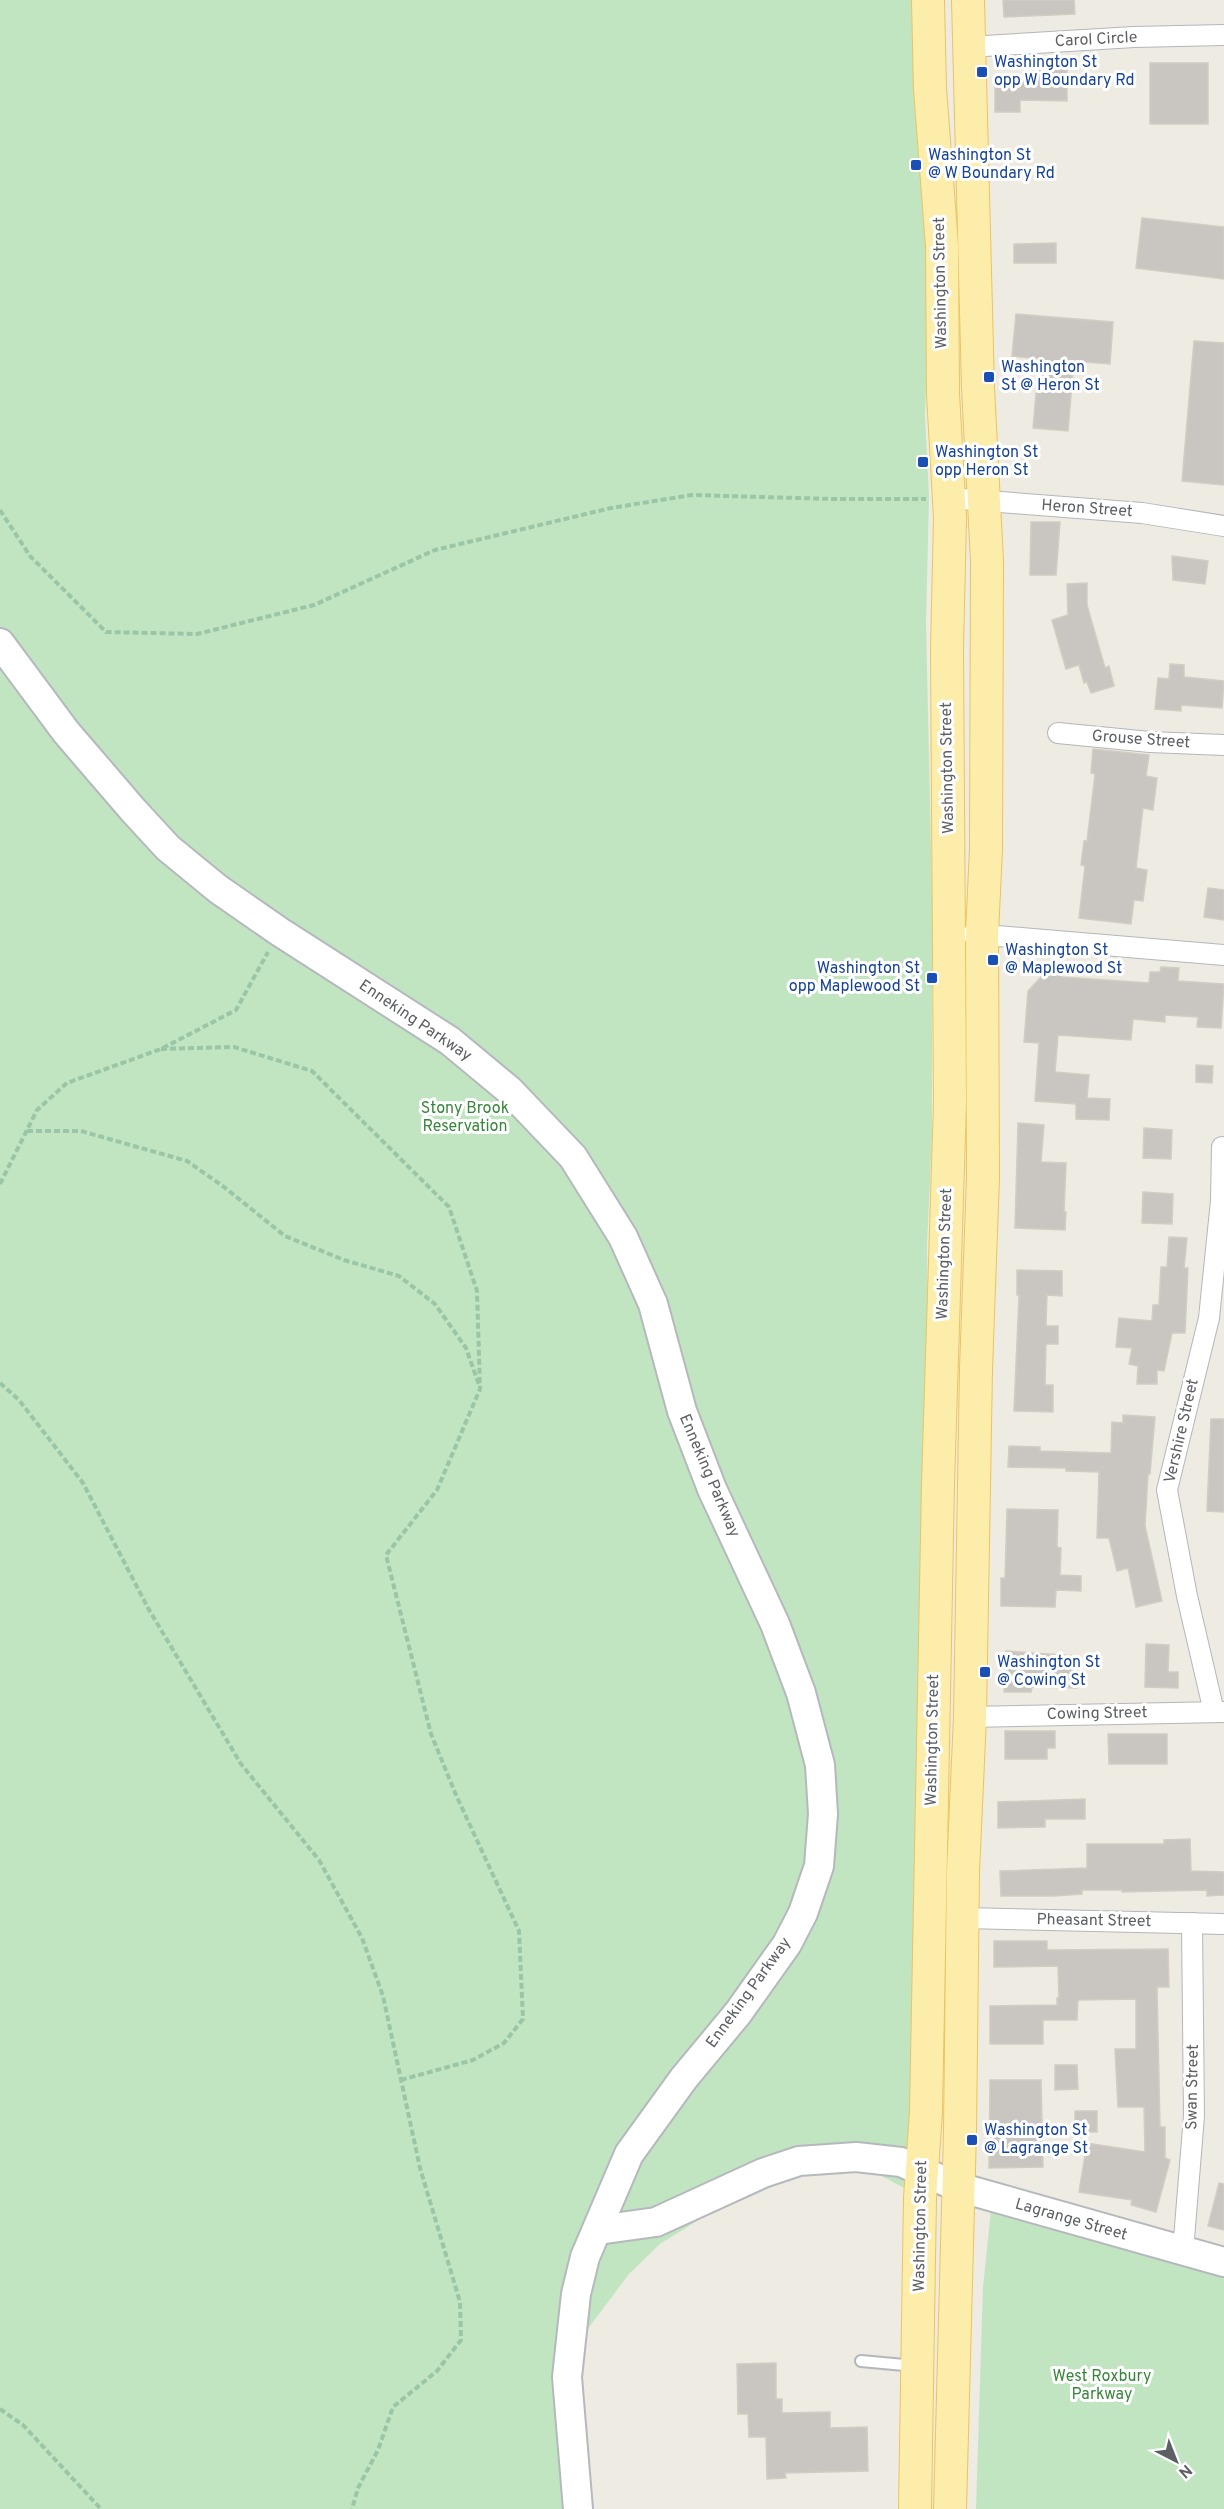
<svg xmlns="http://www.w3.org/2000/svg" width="1224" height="2509" font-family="Overpass,sans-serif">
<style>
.green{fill:#c1e5c1}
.building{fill:#c9c6c1;stroke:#d2cdc2;stroke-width:1.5}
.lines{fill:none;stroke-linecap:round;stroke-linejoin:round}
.lane-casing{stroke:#b4b6ba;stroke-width:14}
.street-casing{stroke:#b4b6ba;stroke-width:22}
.secondary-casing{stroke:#b5b8bd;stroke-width:32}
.primary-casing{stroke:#edc35e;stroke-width:34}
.path{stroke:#9ac5a6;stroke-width:4;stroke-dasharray:6 3;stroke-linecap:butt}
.lane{stroke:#fff;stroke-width:10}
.street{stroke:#fff;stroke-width:20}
.secondary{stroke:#fff;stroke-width:28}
.primary{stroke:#fceeaa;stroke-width:32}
.transit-dot{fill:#1a4fb4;stroke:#fff;stroke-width:2}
.labels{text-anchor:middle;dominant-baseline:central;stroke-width:6;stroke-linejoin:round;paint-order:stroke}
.street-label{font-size:16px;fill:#5c5f64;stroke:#fff}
.transit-label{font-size:16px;fill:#164399;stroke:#fff;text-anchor:start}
.park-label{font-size:16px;fill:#38863b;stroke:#fff}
</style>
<rect width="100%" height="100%" fill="#eeebe3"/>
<g class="green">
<path d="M0,0H919L928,326L925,416L929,496L926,623L932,894V1137L927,1245L929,1445L924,1671L915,1839L916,2050L904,2188L876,2173L831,2170L811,2172L787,2180L700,2219L660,2244L629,2274L578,2342L585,2509H0Z"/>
<path d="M991,2210L1224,2278V2509H976L983,2287Z"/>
</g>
<g class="building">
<path d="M1003,0H1074L1075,14L1004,17Z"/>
<path d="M1031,63H1067V101L1020,100V112H995V81H1031Z"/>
<rect x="1150" y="63" width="58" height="61"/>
<path d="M1142,218L1224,227V279L1136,268Z"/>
<path d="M1056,243V263H1014V244Z"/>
<path d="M1016,314L1113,322L1110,364L1074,361L1068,431L1033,428L1039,359L1012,356Z"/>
<path d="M1194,341L1224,343V485L1182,481Z"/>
<path d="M1031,522H1060L1056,575H1030Z"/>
<path d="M1172,556L1208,561L1205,584L1173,580Z"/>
<path d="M1087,583V605L1105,668L1109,666L1114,686L1091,693L1087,682L1084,683L1079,665L1066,669L1052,620L1068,615L1067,584Z"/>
<path d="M1170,664L1184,665V677L1224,681L1222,708L1181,705V711L1155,709L1158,678L1169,679Z"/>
<path d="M1093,749L1149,755L1146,776L1157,778L1153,810L1143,808L1136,868L1147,870L1143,901L1134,900L1131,924L1079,918L1085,866L1081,865L1084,841H1087L1095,774L1091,773Z"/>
<path d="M1208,888L1224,890V920L1204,917Z"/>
<path d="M1161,967L1179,968L1178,981L1224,984L1221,1028L1197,1027L1198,1017L1165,1015V1022L1133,1019L1131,1040L1058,1035L1055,1072L1089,1075L1087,1098L1110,1099L1109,1120L1076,1119V1104L1035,1101L1039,1043L1024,1042L1028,991L1049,968L1063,969L1062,977L1149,983L1150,972H1160Z"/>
<path d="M1196,1065L1213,1066L1212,1083L1196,1082Z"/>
<path d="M1018,1123L1044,1125L1041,1162L1066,1163L1064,1212H1066L1065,1230L1015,1228Z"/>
<path d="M1144,1128L1172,1130L1171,1159L1143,1158Z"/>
<path d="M1143,1192L1173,1194L1172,1224L1142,1223Z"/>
<path d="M1169,1237L1187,1238L1184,1268H1188L1185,1333H1172L1164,1371L1157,1370V1384H1137L1138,1366L1129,1364L1132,1348L1116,1347L1119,1318L1152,1321L1153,1305H1159L1161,1267H1167Z"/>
<path d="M1017,1270L1062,1271V1296L1047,1295L1046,1326H1058V1344H1046L1045,1385H1053V1412L1014,1411L1019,1295H1017Z"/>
<path d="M1123,1415L1155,1417L1150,1474H1148L1145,1526L1162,1601L1136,1607L1128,1568L1117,1571L1109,1538H1097L1099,1472L1066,1471V1468L1008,1467L1009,1446L1040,1447V1451L1111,1453L1112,1422L1123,1423Z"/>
<path d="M1211,1419H1224V1512L1207,1511Z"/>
<path d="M1007,1509L1058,1510L1057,1547L1061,1548L1060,1575L1081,1576V1591L1056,1590L1055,1607L1001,1606V1578H1005Z"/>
<path d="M1146,1644L1169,1645L1168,1672H1178V1688L1145,1687Z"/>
<path d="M1006,1651L1077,1656V1688L1032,1687L1031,1692H1004Z"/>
<path d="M1005,1731H1055V1748H1047V1759H1005Z"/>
<path d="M1108,1734H1167V1764H1109Z"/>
<path d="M1085,1799V1819H1045V1827L998,1828V1802Z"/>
<path d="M1190,1839L1191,1871L1224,1872V1895L1207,1896V1890L1122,1892V1890H1082V1894L1054,1896H1001L1000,1871L1087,1868V1844H1164V1840Z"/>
<path d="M994,1941H1047V1950L1168,1949L1169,1987H1157L1160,2127H1165V2158L1170,2160L1156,2212L1131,2205L1132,2200L1079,2192L1087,2143L1145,2152L1144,2107H1118L1115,2049H1136V1999L1078,2000L1077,2020H1043V2044H990V2006L1057,2005V1998H1059L1058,1966L994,1967Z"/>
<path d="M1055,2065H1077L1078,2089L1055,2090Z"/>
<path d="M990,2080H1041L1043,2167L989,2168Z"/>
<rect x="1075" y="2111" width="22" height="21"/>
<path d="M1219,2183L1224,2184V2230L1208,2226Z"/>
<path d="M776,2363V2399H782V2413L830,2412V2428L867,2427L868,2471L785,2473L786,2478L767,2479L766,2437H749L748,2414H738L737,2364Z"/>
</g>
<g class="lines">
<g class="lane-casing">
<path id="lane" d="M861,2361L915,2366"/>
</g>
<g class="street-casing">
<g id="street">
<path d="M968,47L1134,37L1224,35"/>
<path d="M949,498L1142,513L1224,526"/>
<path d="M1058,733L1150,742L1224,745"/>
<path d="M973,934L1224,955"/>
<path d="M1214,1712L1187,1596L1167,1490L1209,1318L1221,1201L1222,1147"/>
<path d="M970,1717L1224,1712"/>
<path d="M964,1918L1224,1924"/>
<path d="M1183,2251L1194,2116L1192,1923"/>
</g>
</g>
<g class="secondary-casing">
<g id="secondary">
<path d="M0,643L66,732L133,810L168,848L218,889L280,932L450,1041L509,1090L573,1157L623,1237L653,1304L682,1411L712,1489L775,1624L801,1693L820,1765L823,1814L819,1866L803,1913L787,1944L738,2013L684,2078L629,2154L585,2257L576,2294L567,2377L578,2509"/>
<path d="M598,2230L656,2222L763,2173L799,2161L856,2157L901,2162L958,2187L1224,2262"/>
</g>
</g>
<g class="primary-casing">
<g id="primary">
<path d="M915,2509L920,2198L926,2112L938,1484L950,1103L947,649L950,518L943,394L942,246L930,89L928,0"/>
<path d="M950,2509L960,2131L963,1872L970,1717L976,1369L983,1177L982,934L986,849L987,561L978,388L968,0"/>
</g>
</g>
<g class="path">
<path d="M0,510L30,556L106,632L197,634L314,605L435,550L611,508L692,495L833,499H926"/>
<path d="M161,1049L234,1047L312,1071L449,1207L477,1291L480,1389L437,1490L386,1555L431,1734L456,1795L519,1931L523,2019L504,2043L473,2060L401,2080"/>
<path d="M27,1131H81L187,1161L224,1187L285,1236L344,1260L399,1276L435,1304L466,1348L479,1385"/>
<path d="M0,1184L37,1110L67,1083L161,1049L236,1010L268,952"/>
<path d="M0,1383L19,1400L83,1483L148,1608L241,1764L319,1860L362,1938L383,1996L420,2168L460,2302L461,2340L437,2371L393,2407L378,2450L358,2488L352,2509"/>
<path d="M0,2409L23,2425L101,2509"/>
</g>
<use href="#lane" class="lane"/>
<use href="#street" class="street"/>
<use href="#secondary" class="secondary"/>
<use href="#primary" class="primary"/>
</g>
<g class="transit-dot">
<rect x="976" y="66" width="12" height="12" rx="3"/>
<rect x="910" y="159" width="12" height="12" rx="3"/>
<rect x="983" y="371" width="12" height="12" rx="3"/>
<rect x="917" y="456" width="12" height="12" rx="3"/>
<rect x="987" y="954" width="12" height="12" rx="3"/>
<rect x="926" y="972" width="12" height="12" rx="3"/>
<rect x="979" y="1666" width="12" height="12" rx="3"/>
<rect x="966" y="2134" width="12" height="12" rx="3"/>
</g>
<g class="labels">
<g class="street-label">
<text transform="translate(1096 40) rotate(-3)">Carol Circle</text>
<text transform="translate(941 283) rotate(-91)">Washington Street</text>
<text transform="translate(1087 509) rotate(4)">Heron Street</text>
<text transform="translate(1141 740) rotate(4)">Grouse Street</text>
<text transform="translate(948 768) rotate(-91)">Washington Street</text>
<text transform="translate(415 1021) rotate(34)">Enneking Parkway</text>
<text transform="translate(945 1254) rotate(-88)">Washington Street</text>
<text transform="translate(1182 1431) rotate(-77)">Vershire Street</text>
<text transform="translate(709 1476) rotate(67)">Enneking Parkway</text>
<text transform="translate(1097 1714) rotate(-1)">Cowing Street</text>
<text transform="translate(933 1740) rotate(-89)">Washington Street</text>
<text transform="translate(1094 1921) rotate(1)">Pheasant Street</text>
<text transform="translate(749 1993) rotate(-54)">Enneking Parkway</text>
<text transform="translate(1193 2087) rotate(-89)">Swan Street</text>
<text transform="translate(1071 2220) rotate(16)">Lagrange Street</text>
<text transform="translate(921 2226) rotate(-89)">Washington Street</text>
</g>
<g class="transit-label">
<text x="994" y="63">Washington St<tspan x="994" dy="18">opp W Boundary Rd</tspan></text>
<text x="928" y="156">Washington St<tspan x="928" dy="18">@ W Boundary Rd</tspan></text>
<text x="1001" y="368">Washington<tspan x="1001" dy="18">St @ Heron St</tspan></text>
<text x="935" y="453">Washington St<tspan x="935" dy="18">opp Heron St</tspan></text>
<text x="1005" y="951">Washington St<tspan x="1005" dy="18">@ Maplewood St</tspan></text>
<text x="920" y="969" text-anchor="end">Washington St<tspan x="920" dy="18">opp Maplewood St</tspan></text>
<text x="997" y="1663">Washington St<tspan x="997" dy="18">@ Cowing St</tspan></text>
<text x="984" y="2131">Washington St<tspan x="984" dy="18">@ Lagrange St</tspan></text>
</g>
<g class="park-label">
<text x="465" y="1109">Stony Brook<tspan x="465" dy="18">Reservation</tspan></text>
<text x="1102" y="2377">West Roxbury<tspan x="1102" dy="18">Parkway</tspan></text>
</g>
</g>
<g transform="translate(1176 2461) rotate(138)" stroke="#ffffff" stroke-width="4.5" paint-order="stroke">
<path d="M0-4.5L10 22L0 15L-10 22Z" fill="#5c5f64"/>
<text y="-9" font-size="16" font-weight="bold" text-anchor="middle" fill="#5c5f64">N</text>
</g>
</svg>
